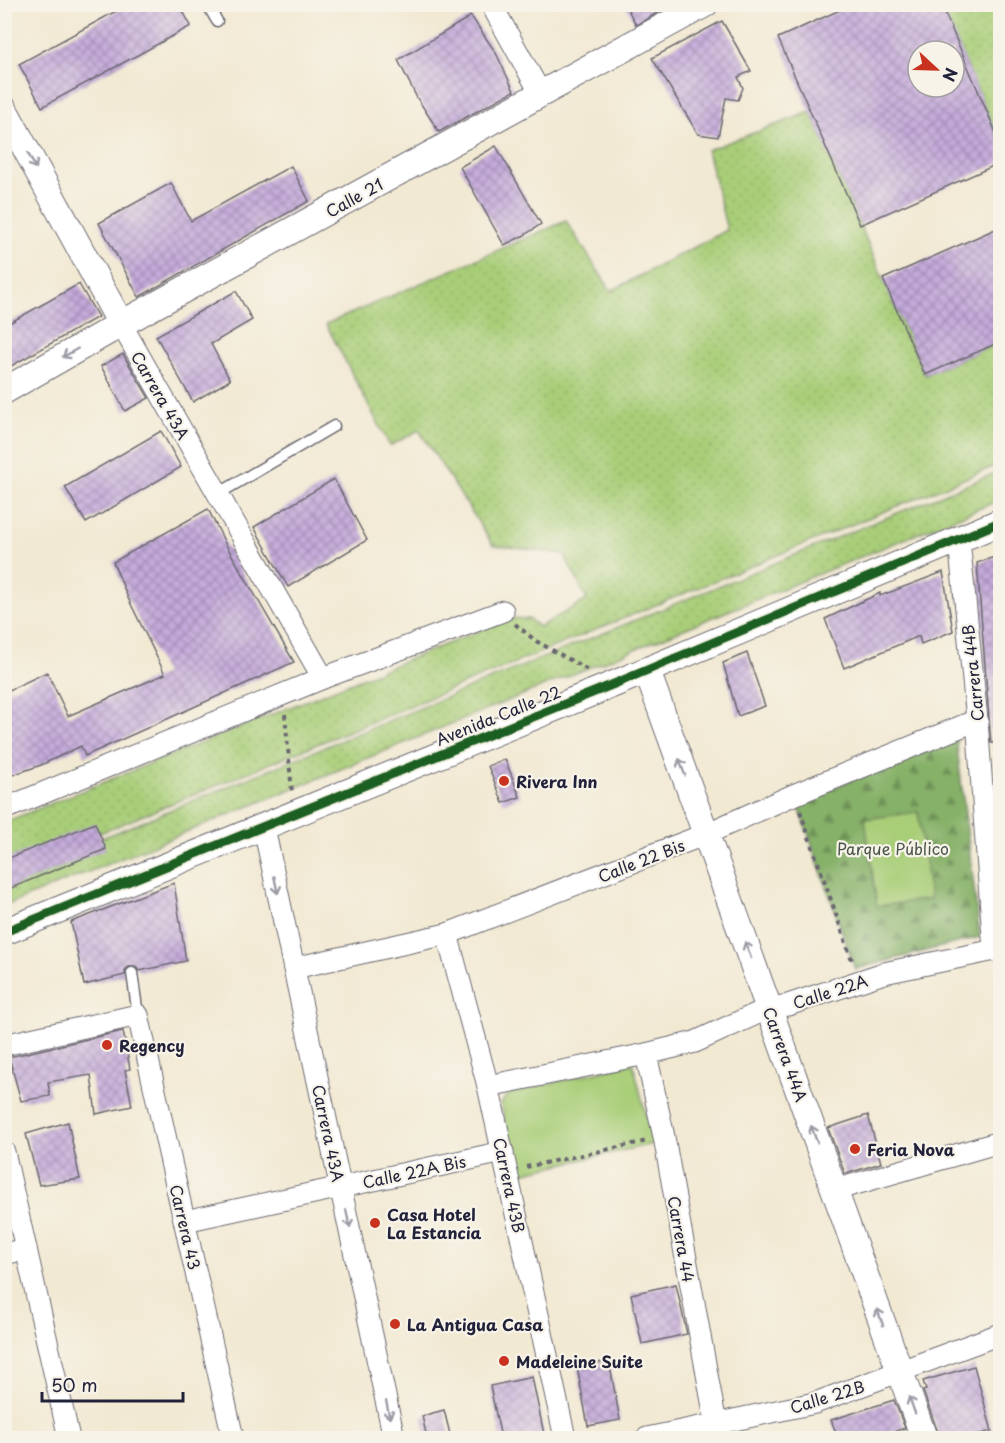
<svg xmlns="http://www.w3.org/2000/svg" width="1005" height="1443" font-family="'Playpen Sans',sans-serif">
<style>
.grass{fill:url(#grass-dots);stroke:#66785a;stroke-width:1.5}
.forest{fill:url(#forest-firs);stroke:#546a52;stroke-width:1.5}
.park{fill:#a9ce78;stroke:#66785a;stroke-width:1.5}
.building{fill:url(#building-cross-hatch);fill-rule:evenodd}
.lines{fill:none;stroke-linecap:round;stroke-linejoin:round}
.service-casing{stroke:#6b6870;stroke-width:13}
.minor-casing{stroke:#6b6870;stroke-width:23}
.tertiary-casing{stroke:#6b6870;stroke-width:28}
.path{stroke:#6b6870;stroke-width:4;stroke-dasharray:4.5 4.5;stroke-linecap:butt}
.service{stroke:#fff;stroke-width:10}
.minor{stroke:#fff;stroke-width:21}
.tertiary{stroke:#fff;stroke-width:26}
.cycleway-casing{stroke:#f7f3e8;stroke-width:13}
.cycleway{stroke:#1b5e20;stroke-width:9}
.oneway{stroke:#9c9ca7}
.poi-dot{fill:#c8321e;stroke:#f7f3e8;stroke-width:2}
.labels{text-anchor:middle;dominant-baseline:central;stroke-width:4.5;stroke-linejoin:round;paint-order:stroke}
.street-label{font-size:16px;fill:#22223b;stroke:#f7f3e8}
.poi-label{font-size:16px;font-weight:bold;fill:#22223b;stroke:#f7f3e8;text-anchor:start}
.park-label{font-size:16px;fill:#4a564d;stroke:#f7f3e8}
</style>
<defs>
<pattern id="grass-dots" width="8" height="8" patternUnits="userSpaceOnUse" patternTransform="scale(1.5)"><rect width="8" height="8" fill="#a9ce78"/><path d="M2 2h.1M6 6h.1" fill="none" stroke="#91b169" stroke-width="1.8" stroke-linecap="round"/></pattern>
<pattern id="forest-firs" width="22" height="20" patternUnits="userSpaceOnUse" patternTransform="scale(1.5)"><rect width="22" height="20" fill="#86b168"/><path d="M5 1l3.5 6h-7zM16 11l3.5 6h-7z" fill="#6d9057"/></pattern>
<pattern id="building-cross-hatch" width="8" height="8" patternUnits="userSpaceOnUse" patternTransform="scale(1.5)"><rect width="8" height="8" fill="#c4aada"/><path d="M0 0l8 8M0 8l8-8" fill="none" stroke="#9f8ab2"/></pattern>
</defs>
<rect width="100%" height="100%" fill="#f7f3e8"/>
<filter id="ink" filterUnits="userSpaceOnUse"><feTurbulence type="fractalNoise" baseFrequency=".0167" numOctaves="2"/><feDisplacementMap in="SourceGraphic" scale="12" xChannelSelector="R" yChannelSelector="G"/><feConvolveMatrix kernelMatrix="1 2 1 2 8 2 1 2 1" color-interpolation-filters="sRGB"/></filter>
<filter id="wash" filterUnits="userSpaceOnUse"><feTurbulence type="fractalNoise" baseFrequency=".008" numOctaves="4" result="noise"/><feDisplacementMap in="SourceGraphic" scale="24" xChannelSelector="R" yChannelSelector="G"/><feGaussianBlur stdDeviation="1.35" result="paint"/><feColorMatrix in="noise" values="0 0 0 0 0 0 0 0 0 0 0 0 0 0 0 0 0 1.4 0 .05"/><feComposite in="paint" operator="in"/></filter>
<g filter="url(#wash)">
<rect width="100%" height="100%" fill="#f2e9d3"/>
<g class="grass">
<path d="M950,5H1000V142L942,8Z"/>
<path d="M811,112L925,375L1000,342V464L5,872V822L511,618L529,619L539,627L587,600L564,554L493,545L419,430L390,446L326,324L566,221L611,291L727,230L707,150Z"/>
<path d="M1000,471V500L5,906L4,878Z"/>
</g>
<path class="forest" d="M956,739L980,937L855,969L797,802Z"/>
<g class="park">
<path d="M918,812L930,899L877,906L865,819Z"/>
<path d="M633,1063L653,1144L516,1174L501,1104L508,1094Z"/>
</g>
<g id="blocks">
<g class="building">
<path d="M129,4H179L191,26L42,107L19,64Z"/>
<path d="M625,4H673L636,25Z"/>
<path d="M853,4H941L1000,142V163L860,225L778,38ZM918,51H954V87H918Z"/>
<path d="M471,16L496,53L514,91L439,132L417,98L398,60Z"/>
<path d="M722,21L751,71L738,77L743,88L738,100L726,98L718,137L698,134L652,58Z"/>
<path d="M496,146L541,224L523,236L504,245L460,167Z"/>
<path d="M291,166L309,201L139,297L99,223L171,183L191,221Z"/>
<path d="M1000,227V342L925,375L883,279Z"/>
<path d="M79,284L98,317L4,370V326Z"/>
<path d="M236,291L252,320L211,344L230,380L193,402L156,336Z"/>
<path d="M123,354L149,398L125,411L101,366Z"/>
<path d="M161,431L181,467L86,523L65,487Z"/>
<path d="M334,479L367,540L288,587L254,527Z"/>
<path d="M208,509L226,545L294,662L85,756L81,746L41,765L4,778L5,692L47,672L68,716L165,674L128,598L113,562Z"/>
<path d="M1000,555V743H991L977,563Z"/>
<path d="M943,572L953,631L921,644L919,636L844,668L825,619L880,593V596Z"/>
<path d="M747,653L765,706L738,716L723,663Z"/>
<path d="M505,759L520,797L503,803L488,766Z"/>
<path d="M95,823L106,849L4,891V860Z"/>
<path d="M174,883L186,961L139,971L135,966H130L125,970V975L84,985L71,922Z"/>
<path d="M123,1031L130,1069L125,1070L132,1106L96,1114L91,1075L48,1082L50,1096L21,1101L9,1057Z"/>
<path d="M868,1115L881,1163L845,1174L828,1128Z"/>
<path d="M68,1122L80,1179L39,1185L26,1134Z"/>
<path d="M676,1284L687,1334L642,1344L631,1294Z"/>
<path d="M609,1361L620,1420L588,1426L577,1367Z"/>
<path d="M974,1366L992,1431L966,1438H940L923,1391L926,1390L923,1381Z"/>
<path d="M532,1377L544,1434L523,1438H501L490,1386Z"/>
<path d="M894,1400L905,1428L875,1438H838L831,1420Z"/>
<path d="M444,1410L451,1438H427L422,1416Z"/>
</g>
</g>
</g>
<g filter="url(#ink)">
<use href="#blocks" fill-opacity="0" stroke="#6b6870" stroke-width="1.5"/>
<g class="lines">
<g class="service-casing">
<g id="service">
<path d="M207,4L217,21"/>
<path d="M218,494L334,426"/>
<path d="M132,973L138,1015"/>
</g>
</g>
<g class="minor-casing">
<g id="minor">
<path d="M491,4L541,94"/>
<path d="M121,324L323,678"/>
<path d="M959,540L977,720L994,950"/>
<path d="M4,809L323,678L503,611"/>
<path d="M264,828L394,1438"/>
<path d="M447,934L488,1086L565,1438"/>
<path d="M294,968L447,934L706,834L791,796L977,720"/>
<path d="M4,1045L138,1015L233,1438"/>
<path d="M646,1054L664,1137L716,1424"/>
<path d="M488,1086L646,1054L695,1042L769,1008L788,1005L884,973L1000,949"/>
<path d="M4,1152L69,1438"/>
<path d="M835,1190L1000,1142"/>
<path d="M185,1221L503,1152"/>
<path d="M4,1254L26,1249"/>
<path d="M647,1438L815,1403L1000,1334"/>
</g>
</g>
<g class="tertiary-casing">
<g id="tertiary">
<path d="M4,109L121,324"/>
<path d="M4,391L121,324L705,4"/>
<path d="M647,671L924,1438"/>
<path d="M4,932L614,684L1000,522"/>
</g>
</g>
<g class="path">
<path d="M515,624L536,641L590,671"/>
<path d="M285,714L292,793"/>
<path d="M800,811L853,963"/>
<path d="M526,1167L647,1141"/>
</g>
<use href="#service" class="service"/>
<use href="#minor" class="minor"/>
<use href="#tertiary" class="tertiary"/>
<g class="cycleway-casing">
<path id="cycleway" d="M4,932L614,684L1000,522"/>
</g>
<use href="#cycleway" class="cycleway"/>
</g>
<defs><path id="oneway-shaft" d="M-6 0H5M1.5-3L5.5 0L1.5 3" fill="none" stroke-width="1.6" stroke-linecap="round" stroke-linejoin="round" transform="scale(1.5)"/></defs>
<g class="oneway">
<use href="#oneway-shaft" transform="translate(32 161) rotate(62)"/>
<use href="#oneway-shaft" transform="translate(70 353) rotate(150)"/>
<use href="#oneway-shaft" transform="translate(682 767) rotate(-110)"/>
<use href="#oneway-shaft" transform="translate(276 885) rotate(78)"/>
<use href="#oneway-shaft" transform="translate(748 950) rotate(-110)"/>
<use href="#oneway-shaft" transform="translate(814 1134) rotate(-110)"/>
<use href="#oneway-shaft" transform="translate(348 1219) rotate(78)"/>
<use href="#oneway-shaft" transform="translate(880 1317) rotate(-110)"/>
<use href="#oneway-shaft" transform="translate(912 1405) rotate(-110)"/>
<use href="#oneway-shaft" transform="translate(388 1410) rotate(78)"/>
</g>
</g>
<g class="poi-dot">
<circle cx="504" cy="781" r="6"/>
<circle cx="107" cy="1045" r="6"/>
<circle cx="855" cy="1149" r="6"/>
<circle cx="375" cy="1223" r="6"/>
<circle cx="395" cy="1324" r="6"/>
<circle cx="504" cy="1361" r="6"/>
</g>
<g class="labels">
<g class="street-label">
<text transform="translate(354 197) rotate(-29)">Calle 21</text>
<text transform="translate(161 395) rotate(60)">Carrera 43A</text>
<text transform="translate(972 673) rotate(-96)">Carrera 44B</text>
<text transform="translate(498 715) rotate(-22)">Avenida Calle 22</text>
<text transform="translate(641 860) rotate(-21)">Calle 22 Bis</text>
<text transform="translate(830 991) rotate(-18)">Calle 22A</text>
<text transform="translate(786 1054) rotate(70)">Carrera 44A</text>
<text transform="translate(329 1133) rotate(78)">Carrera 43A</text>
<text transform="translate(414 1171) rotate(-12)">Calle 22A Bis</text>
<text transform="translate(510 1185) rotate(78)">Carrera 43B</text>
<text transform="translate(186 1227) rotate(77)">Carrera 43</text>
<text transform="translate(682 1239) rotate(80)">Carrera 44</text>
<text transform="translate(827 1396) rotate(-17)">Calle 22B</text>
</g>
<g class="poi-label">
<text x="516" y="781">Rivera Inn</text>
<text x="119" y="1045">Regency</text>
<text x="867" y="1149">Feria Nova</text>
<text x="387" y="1214">Casa Hotel<tspan x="387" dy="18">La Estancia</tspan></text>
<text x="407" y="1324">La Antigua Casa</text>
<text x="516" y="1361">Madeleine Suite</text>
</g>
<g class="park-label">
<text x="893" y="848">Parque Público</text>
</g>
</g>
<rect width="1005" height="1443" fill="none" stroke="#f7f3e8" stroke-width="24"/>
<g transform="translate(936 69) rotate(112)"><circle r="28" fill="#f7f3e8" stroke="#a29fa3" stroke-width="1.5"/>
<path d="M0-4.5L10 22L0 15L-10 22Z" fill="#c8321e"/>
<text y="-9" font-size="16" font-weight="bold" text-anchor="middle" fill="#22223b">N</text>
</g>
<path d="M42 1392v9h141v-9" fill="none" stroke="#22223b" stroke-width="3"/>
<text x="51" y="1392" font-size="18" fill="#22223b" stroke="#f7f3e8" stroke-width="4.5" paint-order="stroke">50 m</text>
</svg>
